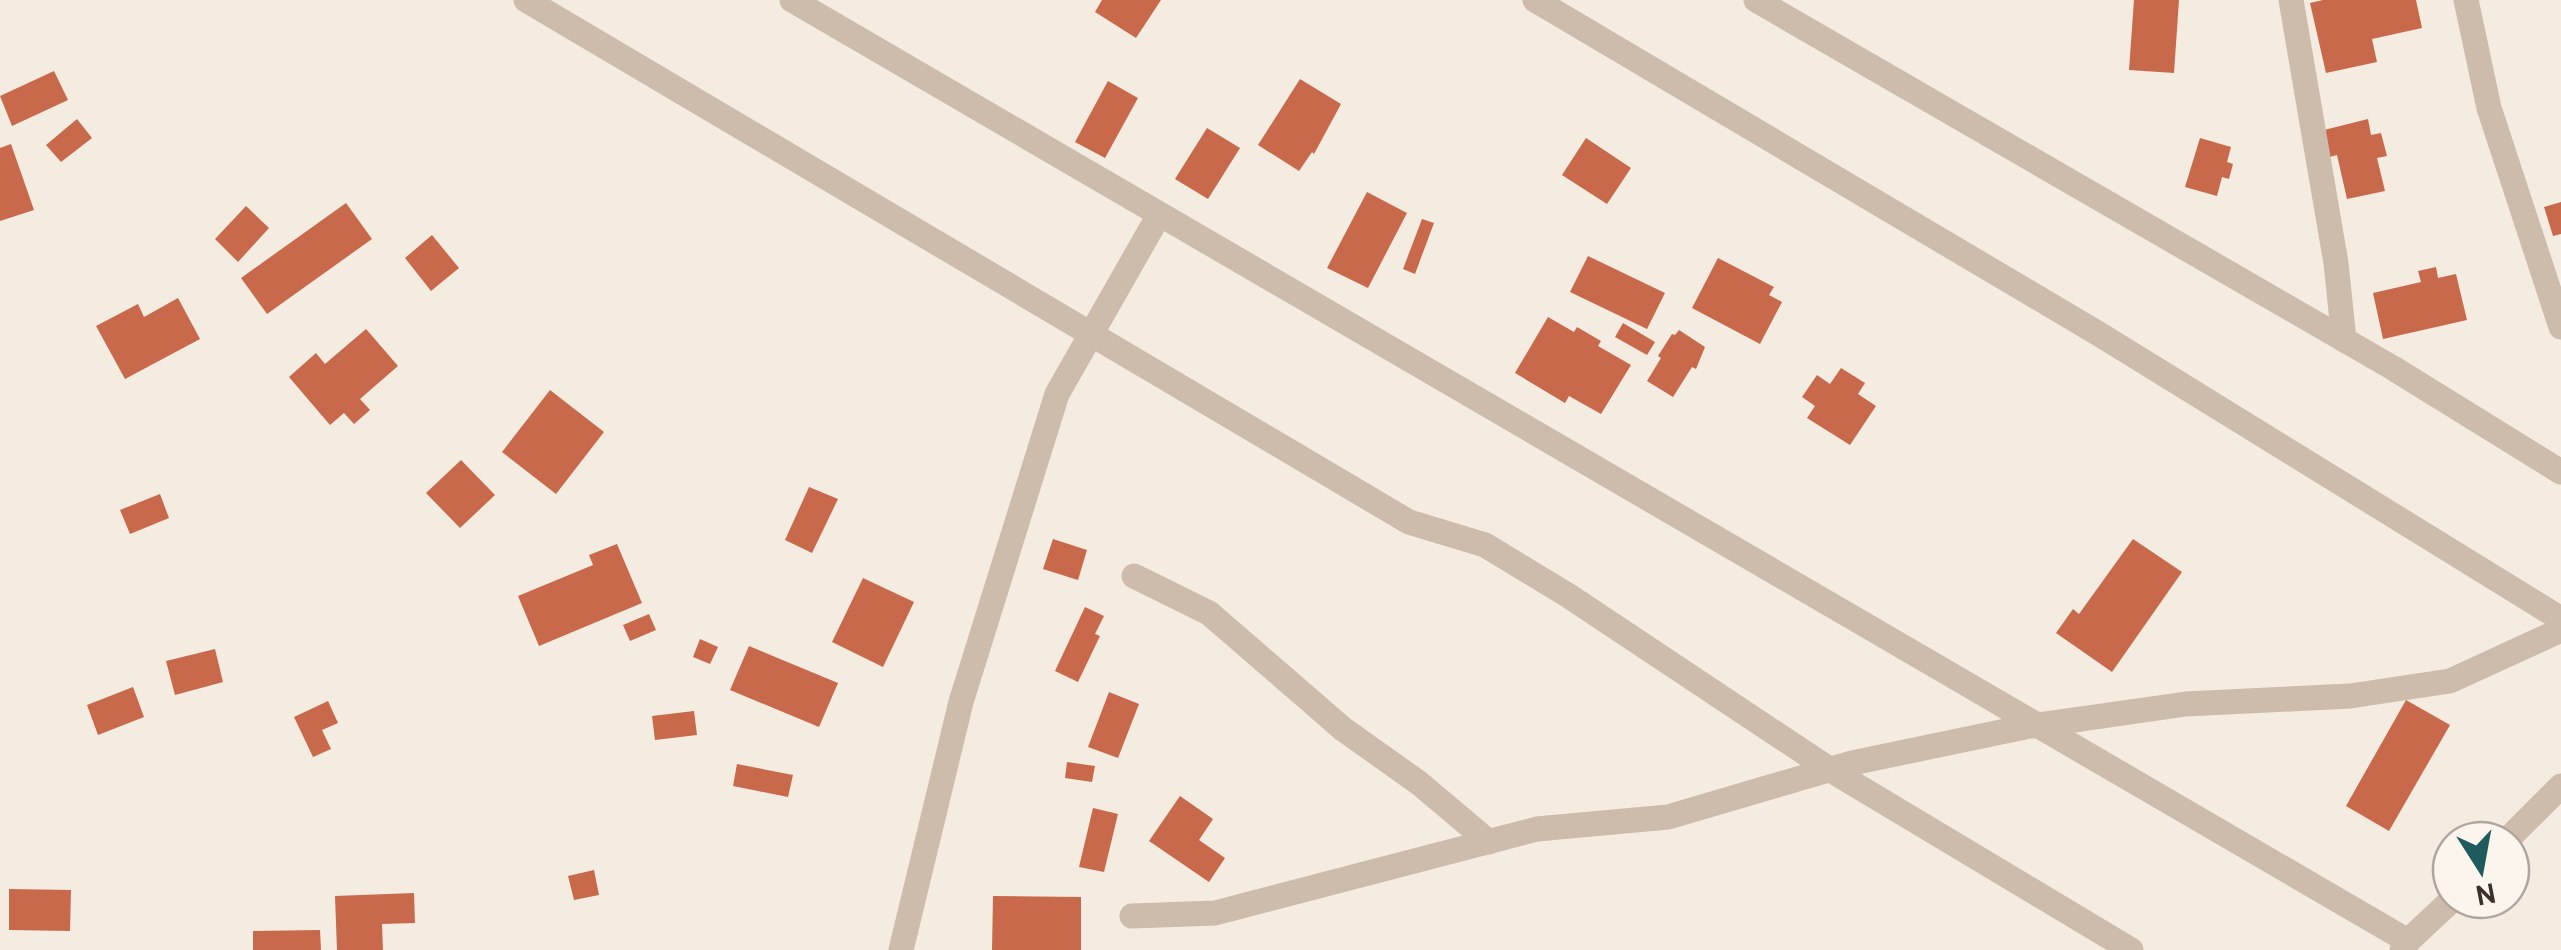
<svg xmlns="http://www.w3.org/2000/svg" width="2561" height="950" font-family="Overpass,sans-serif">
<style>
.building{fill:#c8694b}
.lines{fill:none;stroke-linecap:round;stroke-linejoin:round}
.street{stroke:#cdbbac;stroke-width:25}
</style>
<rect width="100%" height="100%" fill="#f4ebe1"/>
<g class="building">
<path d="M1102,0H1161L1136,38L1095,12Z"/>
<path d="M2134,0H2179L2174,73L2129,70Z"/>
<path d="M2323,0H2416L2422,28L2372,39L2377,62L2326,73L2310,3Z"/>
<path d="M54,71L68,100L12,126L0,96Z"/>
<path d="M1300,79L1341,104L1314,154L1312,152L1299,171L1258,145Z"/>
<path d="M1108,81L1138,98L1105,158L1075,142Z"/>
<path d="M77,119L92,138L61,162L46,145Z"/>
<path d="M2368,119L2371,135L2381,133L2387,156L2377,158L2385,191L2347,199L2337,155L2326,158L2320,131Z"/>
<path d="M1207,128L1240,148L1208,199L1175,179Z"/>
<path d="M1586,138L1631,168L1607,204L1562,175Z"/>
<path d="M2200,138L2231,147L2227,162L2233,164L2229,179L2222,177L2217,196L2185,187Z"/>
<path d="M11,144L34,210L0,221V148Z"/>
<path d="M1367,192L1407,213L1368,288L1327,268Z"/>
<path d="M2561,202V234L2553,236L2544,207Z"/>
<path d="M346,203L372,239L267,314L241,278Z"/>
<path d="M246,206L269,228L238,262L215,239Z"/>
<path d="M1422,219L1434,223L1415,274L1403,269Z"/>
<path d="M432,235L459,268L431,291L405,258Z"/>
<path d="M1588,256L1665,293L1647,329L1570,292Z"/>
<path d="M1718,258L1774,287L1769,295L1782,302L1760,344L1692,308Z"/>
<path d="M2436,267L2438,278L2456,274L2467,320L2383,339L2373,293L2421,282L2418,271Z"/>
<path d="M178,298L200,339L125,379L96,326L138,304L144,317Z"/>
<path d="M1548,317L1574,332L1577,327L1601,341L1598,346L1631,365L1601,414L1569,396L1565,403L1515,373Z"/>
<path d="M1623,323L1655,342L1647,355L1615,337Z"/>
<path d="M366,329L398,366L360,399L370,410L354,424L344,413L330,425L289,377L316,353L325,364Z"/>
<path d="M1679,330L1705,347L1696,369L1692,367L1673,397L1647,381L1661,358L1658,356L1672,334L1675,335Z"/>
<path d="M1841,368L1865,383L1858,394L1876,406L1850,445L1807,418L1815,406L1802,397L1817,375L1830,384Z"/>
<path d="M550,390L604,432L556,494L502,452Z"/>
<path d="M461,460L495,495L460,528L426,493Z"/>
<path d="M809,487L838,499L812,553L785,540Z"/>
<path d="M160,494L169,518L130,534L120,510Z"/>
<path d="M1053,539L1087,550L1078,580L1043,569Z"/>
<path d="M2133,539L2182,572L2112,672L2056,633L2073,609L2079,614Z"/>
<path d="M617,544L642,603L539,646L518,596L593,565L589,555Z"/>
<path d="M863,578L914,602L883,667L832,642Z"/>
<path d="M1085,607L1104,616L1095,634L1100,636L1078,682L1055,671Z"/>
<path d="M649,614L656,630L630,641L623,625Z"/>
<path d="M700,639L718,647L710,664L693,657Z"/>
<path d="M749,646L838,683L819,727L730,690Z"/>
<path d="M215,649L223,682L175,695L166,661Z"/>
<path d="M133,687L144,717L98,735L87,705Z"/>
<path d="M1109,692L1139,704L1118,758L1088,747Z"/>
<path d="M2406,700L2450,725L2389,831L2346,806Z"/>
<path d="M328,701L338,723L322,730L331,749L313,757L294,717Z"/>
<path d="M694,711L697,735L655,740L652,716Z"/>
<path d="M1067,762L1095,766L1092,782L1065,778Z"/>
<path d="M737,764L793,775L788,797L733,786Z"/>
<path d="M1180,796L1213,819L1199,840L1225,858L1209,882L1149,841Z"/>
<path d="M1093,808L1118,814L1104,872L1079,867Z"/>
<path d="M594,870L599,895L574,900L568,876Z"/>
<path d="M9,889L71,890L70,931L9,930Z"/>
<path d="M414,893L415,923L382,924L383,950H337L335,896Z"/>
<path d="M993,896L1081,897V950H992Z"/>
<path d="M320,930L321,950H253V931Z"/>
</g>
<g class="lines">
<g class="street">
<path d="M526,0L1409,522L1485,545L1569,596L1829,769L2131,950"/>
<path d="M792,0L2408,941"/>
<path d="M1535,0L2099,334L2561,619"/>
<path d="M1756,0L2393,368L2561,472"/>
<path d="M2291,0L2336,263L2344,340"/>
<path d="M2466,0L2489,108L2561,327"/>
<path d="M1134,576L1209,613L1343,729L1419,783L1489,842"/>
<path d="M2507,840L2561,786"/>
<path d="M1132,916L1215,913L1537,829L1668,817L1852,763L2025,727L2186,704L2350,696L2450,681L2561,630"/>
<path d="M901,950L961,702L1057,394L1159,215"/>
<path d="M2402,950L2408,941L2452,900"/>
</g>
</g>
<g transform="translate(2481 870) rotate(169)"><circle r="48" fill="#fbf5ee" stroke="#aea6a0" stroke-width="2.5"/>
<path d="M0-8L18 38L0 25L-18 38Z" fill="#1f5a5e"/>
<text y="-15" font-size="28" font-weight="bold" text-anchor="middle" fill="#3b302b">N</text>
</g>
</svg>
